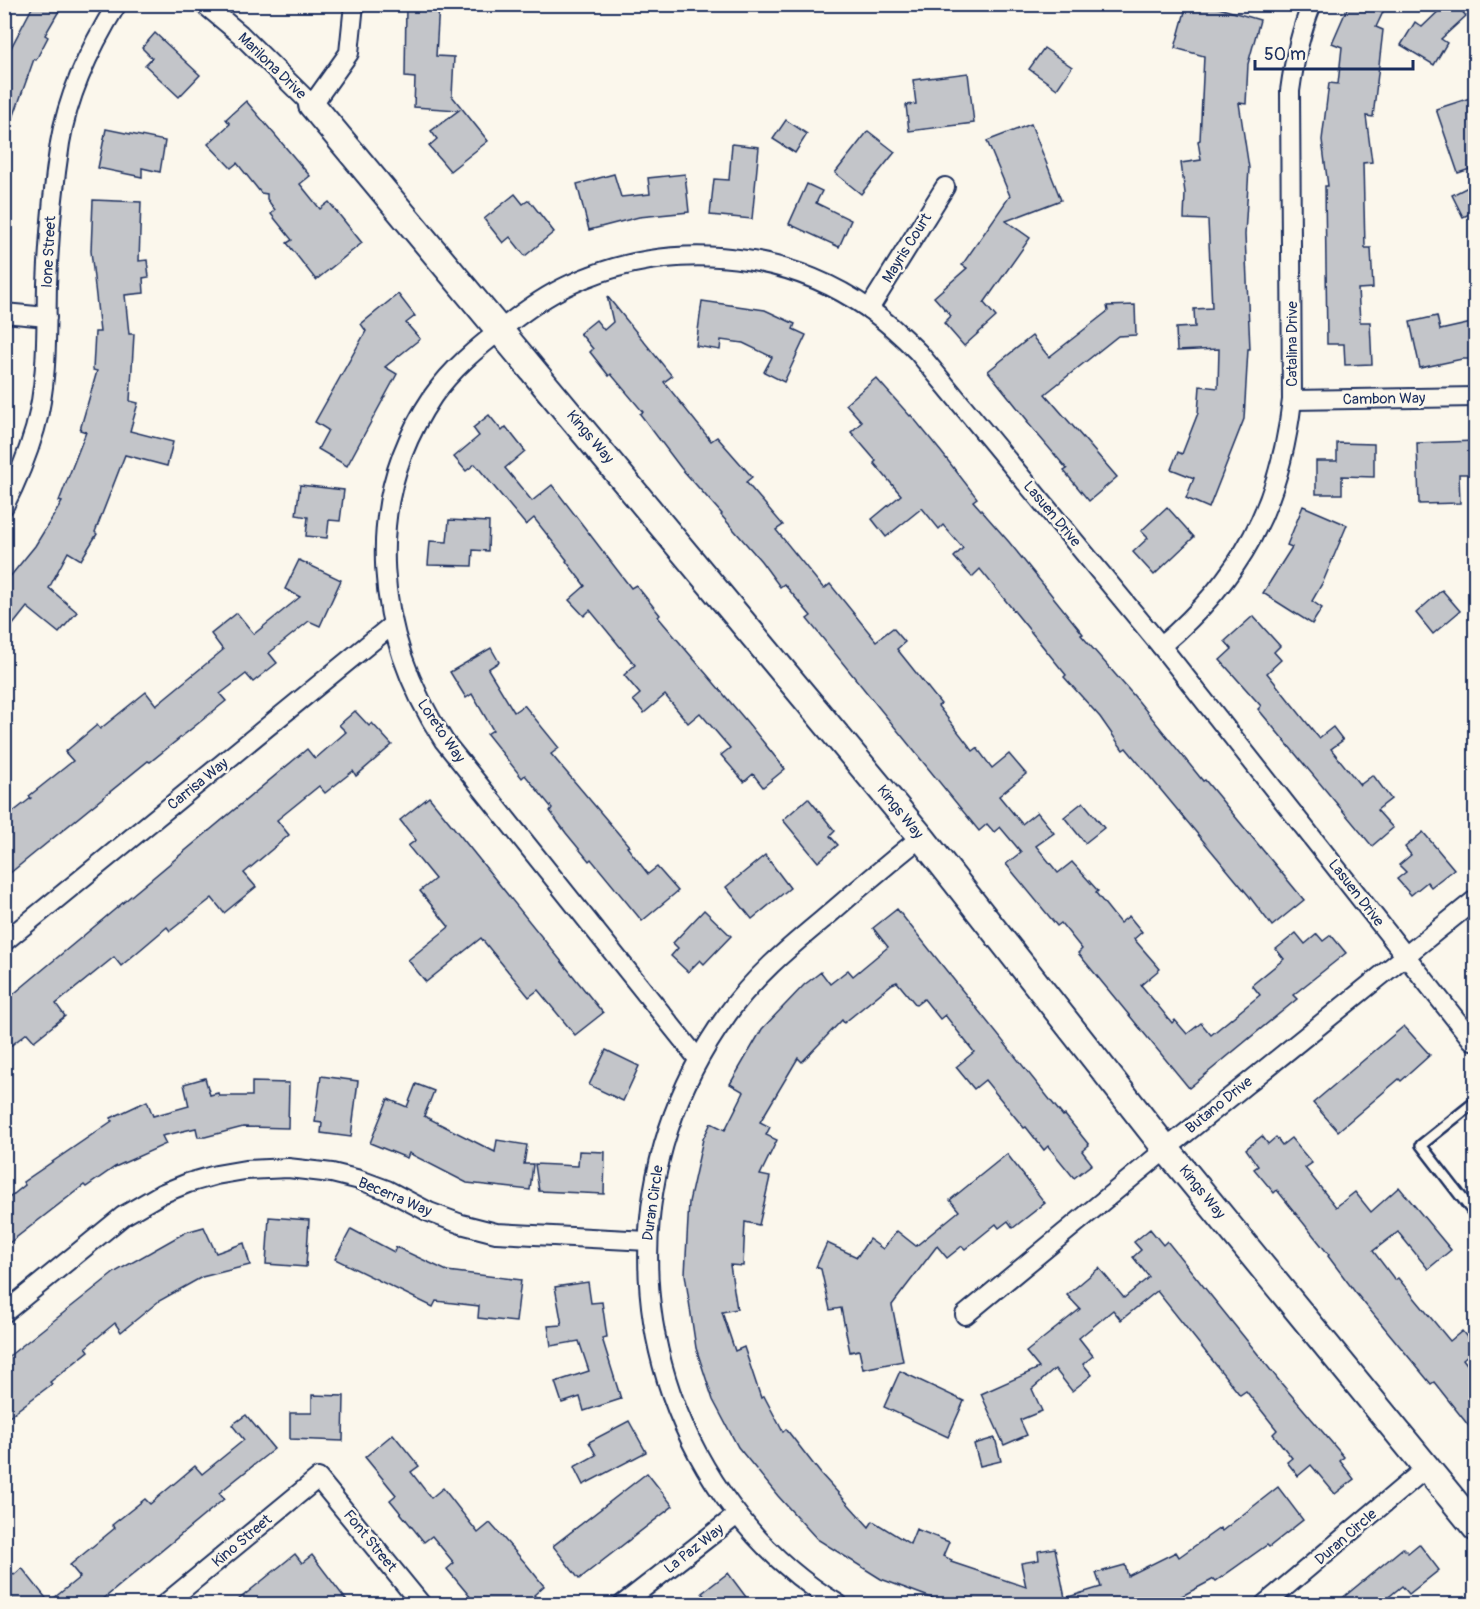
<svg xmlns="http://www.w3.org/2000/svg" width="1480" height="1609" font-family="Pangolin,sans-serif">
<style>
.building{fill:#c3c5c9;stroke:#1b2f5e;stroke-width:1.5}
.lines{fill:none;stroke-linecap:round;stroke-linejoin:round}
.lane-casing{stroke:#1b2f5e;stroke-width:14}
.street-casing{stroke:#1b2f5e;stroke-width:22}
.secondary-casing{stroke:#1b2f5e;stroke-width:30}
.lane{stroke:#fbf7ec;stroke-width:9}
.street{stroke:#fbf7ec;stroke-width:18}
.secondary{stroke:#fbf7ec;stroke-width:26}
.labels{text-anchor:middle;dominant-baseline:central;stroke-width:5;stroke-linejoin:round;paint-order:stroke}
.street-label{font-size:15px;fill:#1b2f5e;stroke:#fbf7ec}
</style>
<rect width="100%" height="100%" fill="#fbf7ec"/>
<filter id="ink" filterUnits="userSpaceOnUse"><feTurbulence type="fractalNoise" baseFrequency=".0167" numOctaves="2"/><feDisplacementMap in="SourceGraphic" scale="12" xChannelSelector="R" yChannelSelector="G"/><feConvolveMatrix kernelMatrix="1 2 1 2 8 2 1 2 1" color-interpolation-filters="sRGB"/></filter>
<g filter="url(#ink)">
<g class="building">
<path d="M34,4H63L45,35L48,37L36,60L34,59L7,135L4,134V61Z"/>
<path d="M406,4H439L436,56L454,57L452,96L488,141L450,171L429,146L437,139L431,131L459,110L414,107L415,78L405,77Z"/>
<path d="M1187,4H1205L1260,20L1248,64L1246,104L1239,103L1249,168L1245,235L1250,349H1248L1244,419L1209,508L1186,498L1194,478L1171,469L1178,452L1182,454L1198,413L1200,386L1218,388L1219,349L1177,351L1176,328L1195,327L1194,309L1212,308L1208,220L1184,219L1185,193L1181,163L1201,160L1198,141L1200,140L1204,56L1175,48Z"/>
<path d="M1349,4H1366L1383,12L1376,27L1383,30L1373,117L1366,116L1372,162L1363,163L1365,248H1371L1373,288L1358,289L1360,322H1370L1372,364L1345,365L1344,344H1327L1325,186H1328L1322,140L1329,83L1338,84L1342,47L1332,43Z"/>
<path d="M1446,4H1456L1466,16L1441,39L1447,43L1434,65L1401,45L1415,22L1422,27Z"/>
<path d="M155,33L200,75L179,97L145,65L152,58L142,48Z"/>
<path d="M1044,48L1072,67L1057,89L1029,69Z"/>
<path d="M968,73L974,123L909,131L906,105L916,104L913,80Z"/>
<path d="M1476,96V167L1458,173L1436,109Z"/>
<path d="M246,101L310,176L300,184L320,209L329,202L362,243L316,280L287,243L292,240L271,214L275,210L267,199V194L261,193L237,163L231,168L208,144L230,124L226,119Z"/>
<path d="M786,120L807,134L795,153L773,139Z"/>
<path d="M1031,124L1061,200L1006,221L1030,238L984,303L996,317L964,346L944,323L951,316L934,297L967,268L962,265L1010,196L987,141Z"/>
<path d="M106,129L165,141L160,172L142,168V177L98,168Z"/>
<path d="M868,131L895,152L861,194L835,173Z"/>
<path d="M732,144L759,147L752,219L710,215L714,179L729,180Z"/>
<path d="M614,174L621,197L650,194L648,178L685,174L689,212L639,217L589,230L577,184Z"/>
<path d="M1476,183V211L1463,217L1452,195Z"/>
<path d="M807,184L822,191L816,203L851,220L839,247L789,224Z"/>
<path d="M515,194L523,204L529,200L554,232L525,256L510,237L503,243L484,219Z"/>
<path d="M93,200L141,202L139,261L147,260L149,277L143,278L144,293L125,295L129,334H134L130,401L138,403L130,431L173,442L167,466L125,455L95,532L97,534L81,560L68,552L49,588L77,612L59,633L27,607L4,636V584L35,546L62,502L59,501L86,432L80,430L97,371L93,370L95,332H100L91,251Z"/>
<path d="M398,294L415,316L406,323L420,339L385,367L397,374L347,466L318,449L328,430L315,422L366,331L361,324Z"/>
<path d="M607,296L672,376L664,382L711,441L717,437L752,477L746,482L783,525L776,530L824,589L830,584L876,641L893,628L905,642L897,649L941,704L938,706L973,751L977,748L992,768L1009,754L1026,774L999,796L1022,824L1037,812L1054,833L1036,846L1058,873L1072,862L1098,891L1096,893L1120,923L1129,916L1142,932L1134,939L1160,969L1141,985L1172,1023L1175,1020L1187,1034L1201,1023L1211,1035L1260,995L1252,985L1284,959L1276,949L1296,933L1305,944L1317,934L1323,941L1331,935L1346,953L1293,995L1297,999L1189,1088L1078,953L1082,949L1061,923L1057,926L1006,864L1021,852L1000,827L994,832L987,824L979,831L807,619L811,616L784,584L780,587L761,561L721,515L722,514L681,468L640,414L643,412L611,374L609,376L590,352L593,349L580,333L596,320L604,330L613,322Z"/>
<path d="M702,301L765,310L795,324L793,329L806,335L784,382L764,372L772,357L743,343L721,340L720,350L696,346Z"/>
<path d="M1135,305L1136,335L1118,336L1045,394L1117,477L1089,501L1064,471L1067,469L1027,422L1028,421L988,371L1032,336L1049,357L1108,311L1107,306Z"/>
<path d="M1437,316L1440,330L1476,322V359H1462L1420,368L1410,322Z"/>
<path d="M876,378L910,416L911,415L942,453L977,498L973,501L1009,542L1083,634L1081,635L1135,697L1203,781L1205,780L1304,900L1272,926L1249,896L1126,748L1123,750L1100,717L1064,677L1066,675L980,569L972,577L954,557L963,548L943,525L939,529L922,508L886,537L872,519L901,495L874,463L876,461L851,432L862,422L846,404Z"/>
<path d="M489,415L502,431L506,427L525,451L505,468L532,501L552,485L631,588L636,585L660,615L658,617L748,723L785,769L763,787L753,774L744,782L721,755L730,748L700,713L688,723L665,695L644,713L633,700L640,694L624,675L635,665L590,610L584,616L569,600L585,586L566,561L567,560L534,518L526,525L475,464L466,471L454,457L479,436L473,428Z"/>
<path d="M1476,441V474H1459L1460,503L1419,504L1417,443Z"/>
<path d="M1337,443L1374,444V477L1342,476V494H1316V461H1337Z"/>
<path d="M300,485L344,490L340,521L329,520L327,538L306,536L308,517L296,515Z"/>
<path d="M1303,506L1347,525L1323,582L1312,601L1322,608L1312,624L1263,593L1292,547L1287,545Z"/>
<path d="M1167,507L1194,537L1154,575L1133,552L1148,538L1141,531Z"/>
<path d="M449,520L489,522L488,551L473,550L472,566L428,565L430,541L447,542Z"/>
<path d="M299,560L341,580L320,626L309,621L269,653L277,663L253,682L246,674L220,694L226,701L150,762L148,761L4,878V819L31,798L29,796L73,761L65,752L97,725L100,729L146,692L156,705L223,650L211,634L237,613L254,634L300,597L285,589Z"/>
<path d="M1442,590L1460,611L1433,634L1416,613Z"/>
<path d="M1253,616L1280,646L1274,652L1281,660L1267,673L1319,738L1333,727L1343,740L1331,749L1360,785L1373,775L1391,799L1377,810L1393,828L1372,846L1258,709L1261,706L1220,660L1232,649L1225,641Z"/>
<path d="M491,648L499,662L488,669L514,712L524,705L559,748L551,754L629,846L627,847L648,874L657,867L678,891L642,921L591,859L589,861L566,833L550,811L552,808L525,775L522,778L487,734L493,730L472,694L466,698L450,672Z"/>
<path d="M355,711L369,726L372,723L392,745L356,776L353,771L325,793L319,786L277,820L289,835L244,873L256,887L224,913L212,898L170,931L167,927L121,966L114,957L56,1004L65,1016L34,1041L27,1033L4,1051V1002L307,749L315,759L346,732L339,725Z"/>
<path d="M429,797L603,1013L575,1035L538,990L529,997L481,938L426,982L408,960L449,927L420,891L435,879L408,846L416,840L400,820Z"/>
<path d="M808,798L835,831L830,836L838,845L818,862L783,820Z"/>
<path d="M1083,802L1104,828L1085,843L1064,817Z"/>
<path d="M1423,832L1454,869L1431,887L1427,882L1411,895L1397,879L1406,872L1399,865L1411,855L1405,847Z"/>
<path d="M765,855L790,888L752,919L726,887Z"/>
<path d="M897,909L1063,1116L1065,1115L1089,1145L1082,1151L1092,1164L1074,1178L1048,1146L1044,1150L1026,1127L1024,1128L985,1080L974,1089L956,1067L974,1052L945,1015L940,1019L924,999L916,1005L897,982L892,984L844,1023L842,1020L802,1062L798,1058L760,1122L770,1127L766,1135L777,1140L760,1175L770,1177L759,1225L745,1222L743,1266L730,1265L737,1309L722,1312L735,1351L744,1347L761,1398L764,1396L783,1432L786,1429L821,1474L869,1527L873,1521L910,1544L916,1529L949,1542L943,1556L952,1560L951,1562L1026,1587L1021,1563L1039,1560L1038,1551L1055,1548L1065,1598L1101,1587L1096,1573L1125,1565L1128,1576L1176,1552L1179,1557L1220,1528L1222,1531L1278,1487L1303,1520L1269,1547L1267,1545L1216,1581L1214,1579L1165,1605H958L938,1598L937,1600L881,1579L817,1539L778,1496L738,1447L713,1400L696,1348L685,1274L689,1202L703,1139L711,1123L725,1130L744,1092L730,1084L762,1029L804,985L821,972L830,984L848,970L853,976L888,947L873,928Z"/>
<path d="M704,910L731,936L704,964L700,960L688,972L671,956L678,948L673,943Z"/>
<path d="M1404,1026L1430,1055L1401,1081L1399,1079L1338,1131L1313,1103Z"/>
<path d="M606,1050L639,1066L623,1101L589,1085Z"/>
<path d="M321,1076L358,1081L351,1137L321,1133L322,1123L315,1122Z"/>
<path d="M205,1078L210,1095L218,1093L219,1096H252V1082L289,1083L288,1128L243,1127L205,1137H198L196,1128L162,1136L166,1144L115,1167L86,1187L84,1185L4,1247V1202L25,1185L23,1182L112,1121L111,1118L147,1101L153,1116L189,1106L184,1084Z"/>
<path d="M416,1084L434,1091L424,1116L495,1152L497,1140L527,1145L524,1164H533L530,1190L467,1183L409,1153L407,1158L370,1143L388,1099L407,1107Z"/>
<path d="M1262,1136L1268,1144L1276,1137L1282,1145L1291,1138L1312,1163L1305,1168L1336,1207L1355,1192L1371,1212L1399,1187L1451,1250L1428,1269L1398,1232L1373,1251L1395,1280L1398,1278L1450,1341L1462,1331L1476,1348L1463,1359L1476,1376V1435L1434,1382L1431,1384L1355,1292L1328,1256L1329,1255L1277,1190L1274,1193L1254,1169L1258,1166L1246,1149Z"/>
<path d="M579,1151L605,1152L604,1194L539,1191L535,1164L578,1166Z"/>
<path d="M1007,1154L1045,1203L1013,1228L1008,1221L999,1228L996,1224L965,1249L962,1246L947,1258L937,1246L892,1305L903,1361L863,1369L859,1350L850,1352L841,1308L830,1310L821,1269L816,1267L827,1243L857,1257L869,1239L883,1249L897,1231L916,1246L959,1211L950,1200Z"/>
<path d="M269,1217L309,1220L306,1267L266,1264Z"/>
<path d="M204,1227L216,1253L244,1243L250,1265L202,1277L159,1301L121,1332L115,1323L86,1347L89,1351L50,1382L52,1384L4,1420V1360L115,1272L186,1232Z"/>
<path d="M351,1229L394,1252L396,1247L447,1271L521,1280L516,1322L478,1318L479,1306L436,1301L433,1307L335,1259Z"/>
<path d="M1150,1229L1163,1245L1167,1241L1281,1383L1344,1457L1340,1461L1354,1479L1335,1494L1311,1465L1298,1476L1287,1462L1292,1458L1273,1434L1277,1430L1246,1391L1240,1395L1157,1291L1121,1320L1113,1310L1079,1338L1093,1356L1083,1364L1092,1375L1072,1391L1055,1369L1032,1389L1042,1411L1020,1420L1027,1435L1004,1445L981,1394L1039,1368L1026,1352L1080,1309L1067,1295L1099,1268L1124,1298L1149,1277L1133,1257L1141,1250L1134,1242Z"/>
<path d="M588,1282L591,1303L602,1302L607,1337L602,1338L621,1399L584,1411L580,1397L562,1403L555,1382L589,1371L579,1341L551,1346L548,1326L562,1325L555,1287Z"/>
<path d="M900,1371L964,1401L948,1437L884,1407Z"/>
<path d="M312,1395L344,1396L343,1441L290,1439V1413H312Z"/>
<path d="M246,1415L274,1449L219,1493L224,1499L96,1605H4V1563L14,1575L22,1568L49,1602L80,1577L70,1565L115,1528L112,1525L145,1499L150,1504L195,1466L202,1474L244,1440L232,1425Z"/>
<path d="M629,1421L646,1452L583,1485L574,1467L596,1455L589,1442Z"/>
<path d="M393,1434L419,1466L411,1472L431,1498L443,1488L478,1533L490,1523L527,1565L544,1586L534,1595L542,1605H477L447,1569L454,1563L432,1536L424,1542L390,1500L396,1495L365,1457Z"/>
<path d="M995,1438L1001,1461L980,1466L974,1444Z"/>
<path d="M647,1473L673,1506L579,1579L553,1546Z"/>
<path d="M1419,1544L1439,1570L1409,1594L1402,1586L1379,1605H1334L1403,1548L1408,1553Z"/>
<path d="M295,1554L302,1563L312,1555L350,1605H232Z"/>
<path d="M728,1573L752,1605H711L702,1593Z"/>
</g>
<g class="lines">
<g class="lane-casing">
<path id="lane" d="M1476,1101L1421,1145L1476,1216"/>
</g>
<g class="street-casing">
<g id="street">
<path d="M204,4L240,34L312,105L349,53L354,4"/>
<path d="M869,309L945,187"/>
<path d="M4,313L47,317"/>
<path d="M1292,400L1476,397"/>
<path d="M4,506C17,481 27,456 35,429C48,382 46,332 47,284C49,237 53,189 60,143C68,94 91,46 117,4"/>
<path d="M1161,646C1242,577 1280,506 1292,400L1290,91C1294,61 1300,33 1312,4"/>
<path d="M4,942L392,625"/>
<path d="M698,1059L444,741C375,635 360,504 433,396C452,369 477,348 503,328C523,312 545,296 569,285C665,240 782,248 869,309C887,322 903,337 918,352L1161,646L1472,1040"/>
<path d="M4,1313L123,1216L161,1194L188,1183L216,1175L245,1170L288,1168L332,1173L360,1180L387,1190L429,1212L461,1224L496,1233L648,1241"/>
<path d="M965,1315L1166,1149L1476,899"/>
<path d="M165,1604L318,1478L421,1604"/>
<path d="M623,1604L737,1515"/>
<path d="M838,1604C793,1577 753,1538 723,1495C622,1350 623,1158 727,1015C754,976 791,946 827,916C858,889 889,863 921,837"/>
<path d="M1265,1604L1426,1468"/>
</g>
</g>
<g class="secondary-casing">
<path id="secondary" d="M312,105L921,837L1166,1149L1476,1528"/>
</g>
<use href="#lane" class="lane"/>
<use href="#street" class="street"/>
<use href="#secondary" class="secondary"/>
</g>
</g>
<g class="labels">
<g class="street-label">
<text transform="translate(272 66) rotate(44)">Marilona Drive</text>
<text transform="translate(907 248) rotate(-58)">Mayris Court</text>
<text transform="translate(49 252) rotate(-87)">Ione Street</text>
<text transform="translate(1292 344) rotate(-90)">Catalina Drive</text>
<text transform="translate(1384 399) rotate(-1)">Cambon Way</text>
<text transform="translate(590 437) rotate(50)">Kings Way</text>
<text transform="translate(1052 514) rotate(50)">Lasuen Drive</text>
<text transform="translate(441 731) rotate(56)">Loreto Way</text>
<text transform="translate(198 784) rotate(-39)">Carrisa Way</text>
<text transform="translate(900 812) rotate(51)">Kings Way</text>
<text transform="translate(1356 893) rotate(52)">Lasuen Drive</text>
<text transform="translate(1219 1105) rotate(-39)">Butano Drive</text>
<text transform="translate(1202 1192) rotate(51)">Kings Way</text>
<text transform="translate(395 1197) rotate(23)">Becerra Way</text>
<text transform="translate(653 1203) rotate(-82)">Duran Circle</text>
<text transform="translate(1346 1537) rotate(-41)">Duran Circle</text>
<text transform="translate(242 1541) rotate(-40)">Kino Street</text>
<text transform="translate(370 1541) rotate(51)">Font Street</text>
<text transform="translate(694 1549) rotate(-38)">La Paz Way</text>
</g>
</g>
<rect width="1480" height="1609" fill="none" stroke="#fbf7ec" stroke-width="24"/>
<rect x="12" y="12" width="1456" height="1585" fill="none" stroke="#1b2f5e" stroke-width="2" filter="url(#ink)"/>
<path d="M1255 60v9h158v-9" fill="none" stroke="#1b2f5e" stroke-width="3"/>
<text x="1264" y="60" font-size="18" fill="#1b2f5e" stroke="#fbf7ec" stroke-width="4.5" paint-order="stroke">50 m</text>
</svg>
